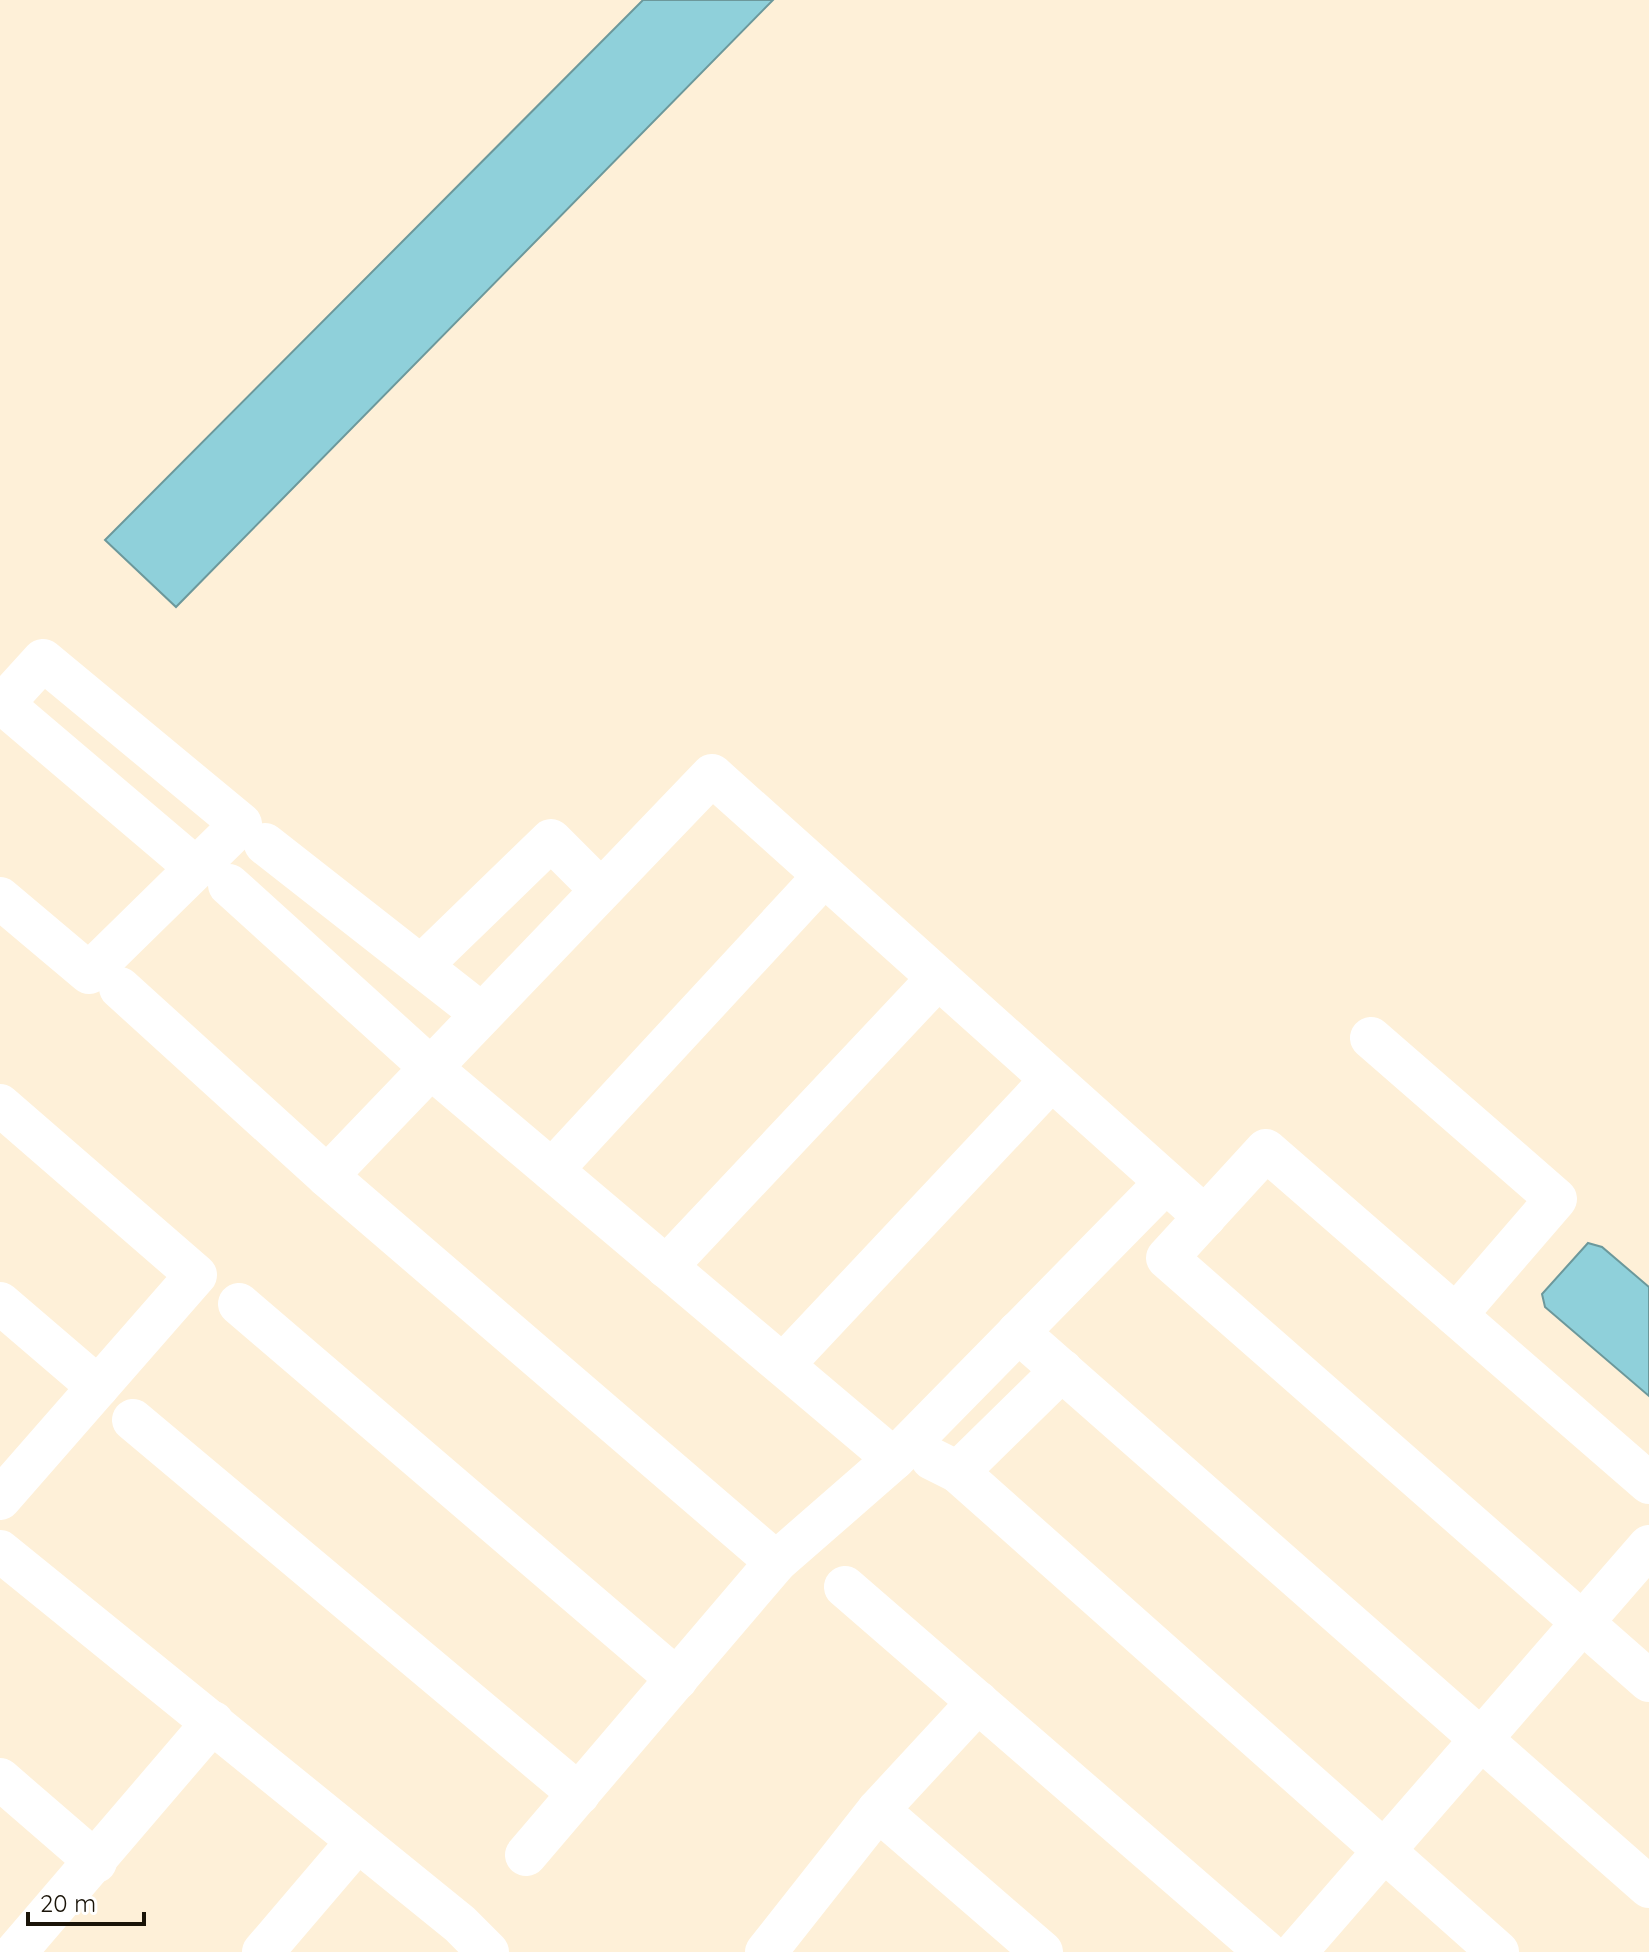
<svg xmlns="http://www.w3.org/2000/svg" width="1649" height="1952" font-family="Quicksand,sans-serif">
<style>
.water{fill:#8fd0da;stroke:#6c989b;stroke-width:2}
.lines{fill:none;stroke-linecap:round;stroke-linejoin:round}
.minor{stroke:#fff;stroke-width:42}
</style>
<rect width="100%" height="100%" fill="#fef0d8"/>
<g class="water">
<path d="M643,0H773L176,607L105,540Z"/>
<path d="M1588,1243L1602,1247L1649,1287V1396L1545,1307L1542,1294Z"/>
</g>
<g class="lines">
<g class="minor">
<path d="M3,704L196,868"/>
<path d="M0,707L43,660L241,824L89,973L0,898"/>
<path d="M265,844L482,1014"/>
<path d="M229,885L431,1068L894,1459"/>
<path d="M421,966L551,840L601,890"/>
<path d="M120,988L327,1176L776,1562"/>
<path d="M1371,1038L1556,1199L1456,1315"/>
<path d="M0,1105L196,1275L0,1499"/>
<path d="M552,1170L824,876"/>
<path d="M327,1176L712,775L1205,1217"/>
<path d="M666,1267L938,978"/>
<path d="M0,1303L98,1387"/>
<path d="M239,1304L677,1679"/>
<path d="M1018,1332L1649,1887"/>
<path d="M783,1365L1051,1080"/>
<path d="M133,1420L579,1794"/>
<path d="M932,1459L958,1472L1062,1370"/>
<path d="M958,1472L1498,1952"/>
<path d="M1649,1483L1266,1150L1167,1258L1649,1681"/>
<path d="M0,1551L460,1924L488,1952"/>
<path d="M845,1587L1266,1952"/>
<path d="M0,1779L96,1862"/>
<path d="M878,1810L1042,1952"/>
<path d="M526,1855L776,1562L894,1459L1166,1182"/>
<path d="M16,1952L213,1722"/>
<path d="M263,1952L356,1843"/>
<path d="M766,1952L878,1810L978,1702"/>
<path d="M1296,1952L1649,1546"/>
</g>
</g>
<path d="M28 1912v12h116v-12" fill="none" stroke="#1a1409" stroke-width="4"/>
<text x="40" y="1912" font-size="24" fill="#1a1409" stroke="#ffffff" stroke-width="6" paint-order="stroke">20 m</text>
</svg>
